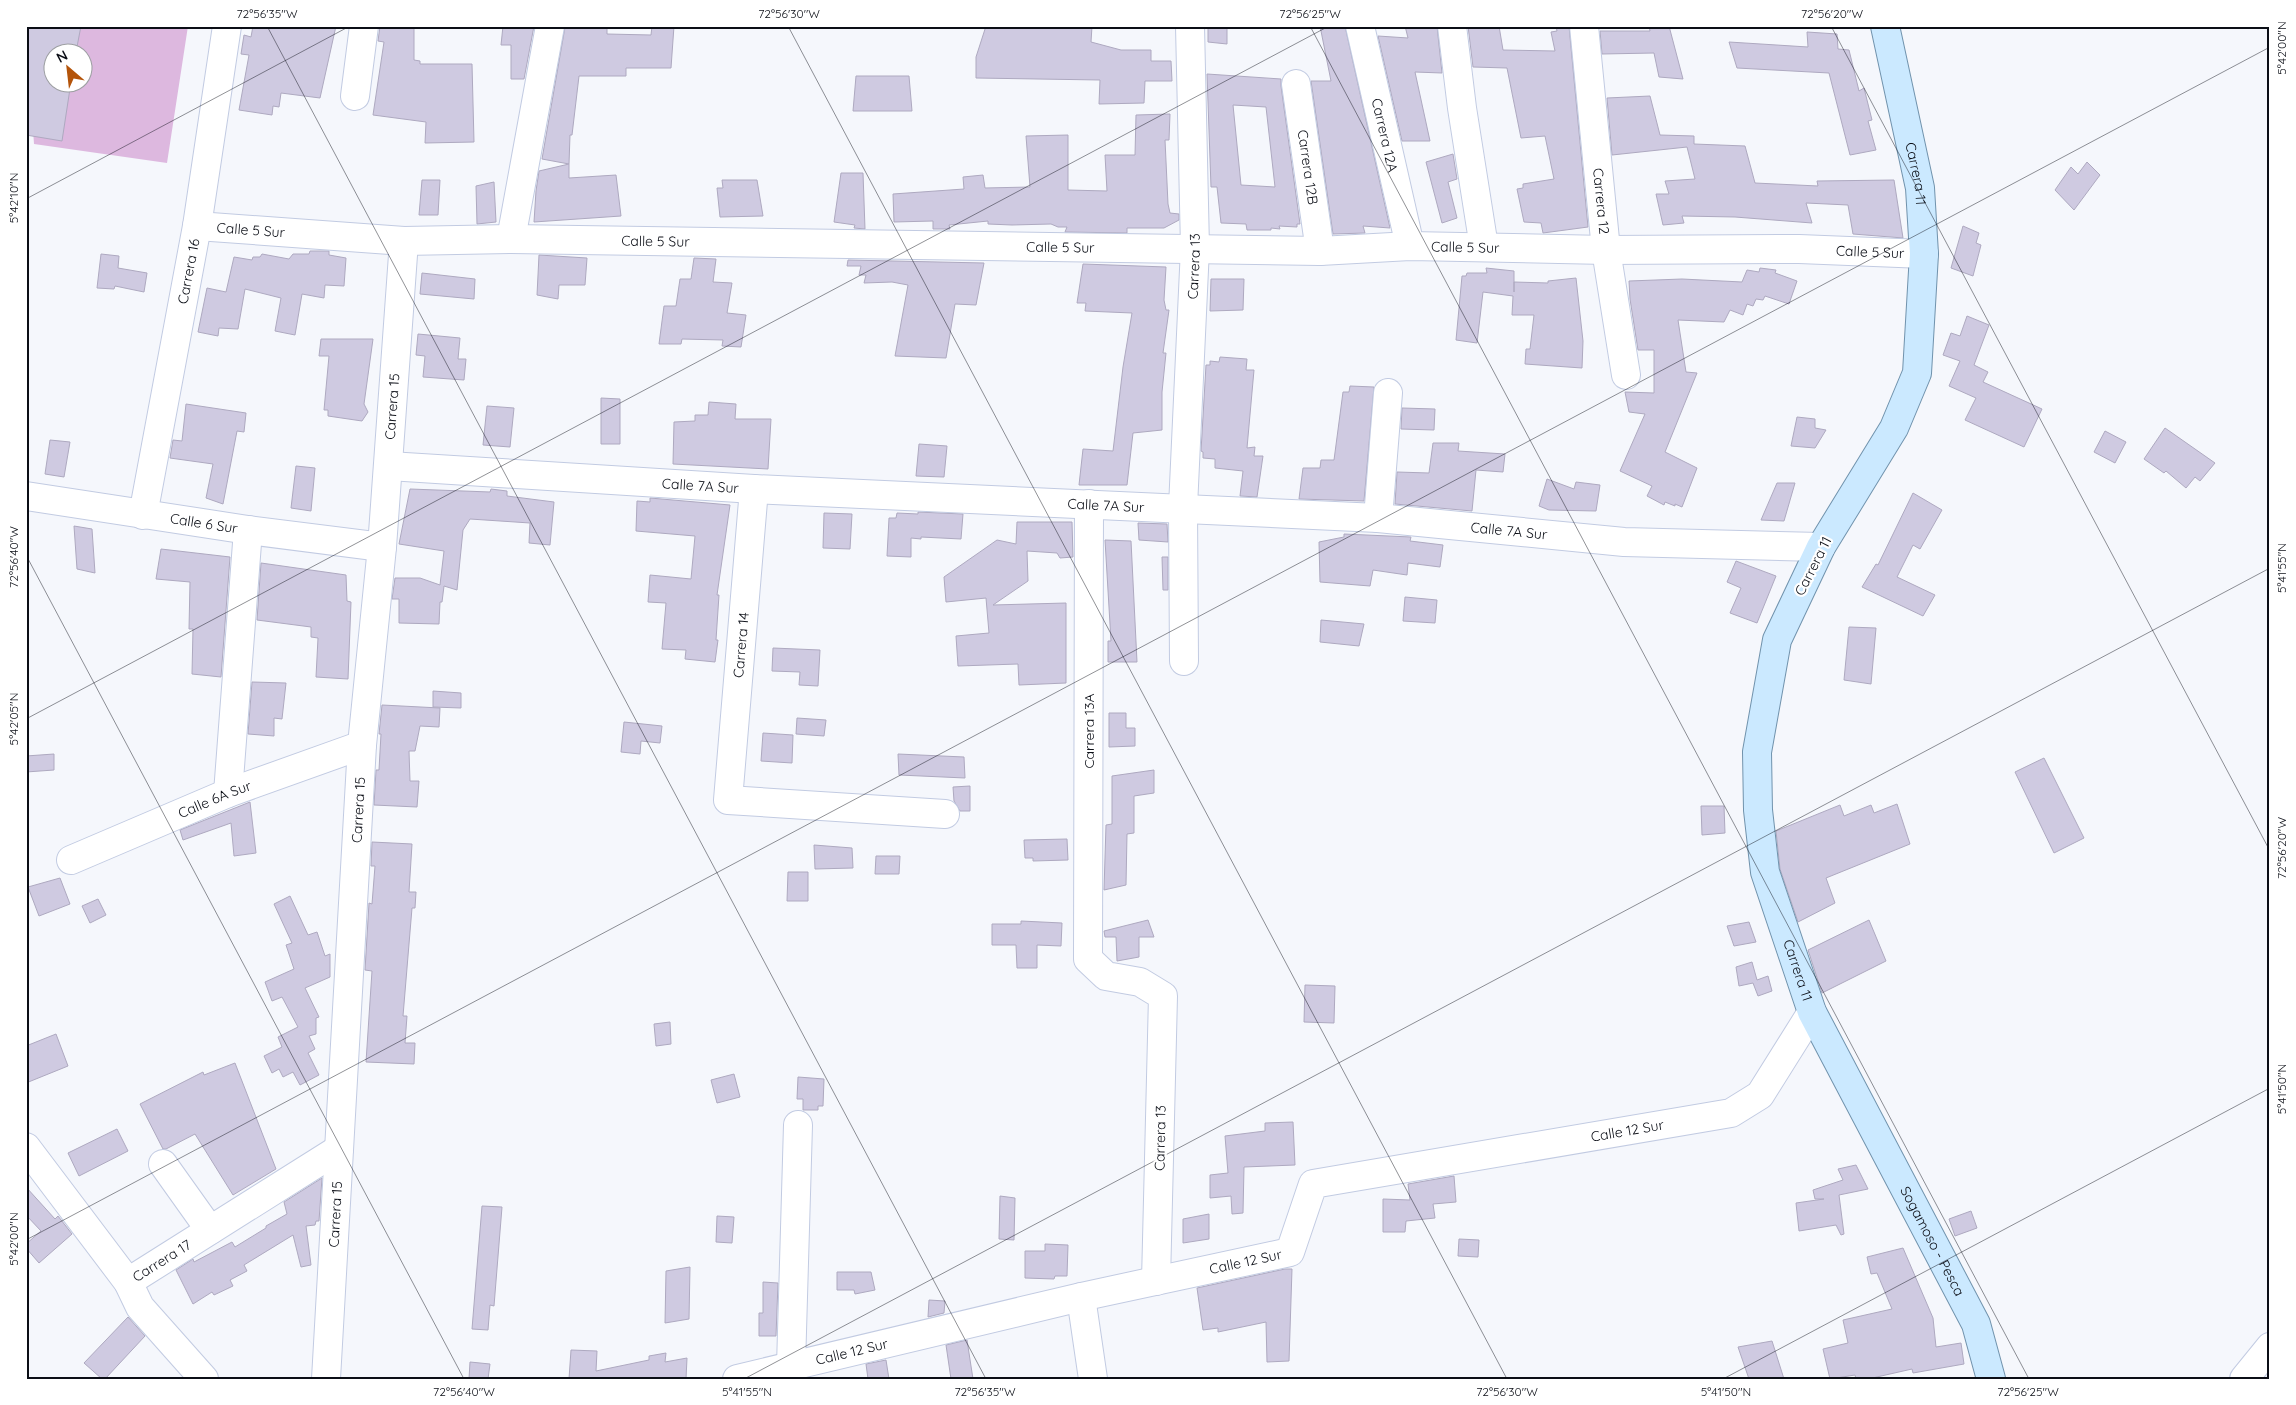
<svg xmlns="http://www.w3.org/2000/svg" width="2296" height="1405" font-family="Quicksand,sans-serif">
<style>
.green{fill:#ddb8df;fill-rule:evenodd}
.building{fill:#cfcae1;stroke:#aea9c0;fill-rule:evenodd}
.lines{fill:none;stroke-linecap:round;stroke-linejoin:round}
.minor-casing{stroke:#c2cbe2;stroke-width:30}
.major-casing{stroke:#7193ad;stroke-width:30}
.minor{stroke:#fff;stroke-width:28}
.major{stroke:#cbe9ff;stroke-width:28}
.ticks{fill:none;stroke:#0b0e16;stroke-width:1;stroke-opacity:0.45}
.labels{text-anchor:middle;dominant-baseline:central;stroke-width:4.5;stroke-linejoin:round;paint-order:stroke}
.street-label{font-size:14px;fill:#0b0e16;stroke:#fff}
.neatline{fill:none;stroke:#0b0e16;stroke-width:2}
.ticks-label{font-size:12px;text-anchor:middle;fill:#0b0e16}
</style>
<rect width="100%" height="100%" fill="#f5f7fc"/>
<path class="green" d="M26,26H188L167,163L34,144ZM52,52H82V82H52Z"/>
<g class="building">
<path d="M26,26H81L76,52H52V82H71L62,141L26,135Z"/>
<path d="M253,26H336L320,98L281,93L279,107L273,106L272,115L239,110L249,55L241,54L244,35L251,37Z"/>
<path d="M380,26L414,27V60L420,61V64H472L474,142L425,143L426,122L373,115L384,42L378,41Z"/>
<path d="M503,26H534L524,79H511V45H501Z"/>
<path d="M607,26V34L651,35L652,26H674L671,68H626V76H579L572,135H570L569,164L542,159L565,27Z"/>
<path d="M986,26H1092L1091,42L1121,50H1151V61H1171L1172,81H1145L1144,103L1099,104L1100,80L976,78V57Z"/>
<path d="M1208,26H1227V44L1208,42Z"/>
<path d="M1320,26H1345L1390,228L1363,226L1365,233L1333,234L1311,81H1331Z"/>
<path d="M1405,26H1437L1442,73L1415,72L1430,141H1402L1378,36L1408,38Z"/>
<path d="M1468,26H1499L1503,50L1555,51L1551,32L1557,31L1556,26H1569L1588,227L1543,233L1541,223L1524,222L1517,189L1523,188V184L1554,179L1545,136L1521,138L1507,68L1473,67Z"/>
<path d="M1649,26H1669L1683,79L1659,77L1654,53L1602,54L1600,31H1650Z"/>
<path d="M1807,32L1837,34L1838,49L1849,50L1859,91L1864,88L1872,120L1868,121L1876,150L1850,155L1829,73L1737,68L1729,42L1808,47Z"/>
<path d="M1207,74L1281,79V86L1300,224H1297V227L1279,226L1280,229L1271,228V230H1247L1246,224L1221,223L1217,187H1211ZM1233,105L1266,107L1275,187L1241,185Z"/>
<path d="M856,76H909L912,111H853Z"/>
<path d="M1650,96L1660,135L1694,136V144L1745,146L1755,183L1818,186L1817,181L1894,180L1903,238L1853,234L1848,205L1806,203L1812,223L1735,217L1682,216L1684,223L1663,225L1656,194H1669L1665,181L1695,179L1687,147L1612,155L1607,98Z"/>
<path d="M1170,114L1169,140H1165L1168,204L1170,213L1179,214V220L1164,228H1127V233L1065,232L1067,227H1058L1051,224L1012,225L988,224V221L949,225L950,229H933V221L894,222L893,194L964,189L963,177L983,175L985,188L1030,187L1026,136L1068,135V190L1107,191L1105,155H1135L1136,115Z"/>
<path d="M1453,154L1457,179L1448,182L1457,218L1442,223L1426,162Z"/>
<path d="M2087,162L2100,175L2074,210L2055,190L2071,167L2078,174Z"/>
<path d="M569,164V178L616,175L621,216L534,222L536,191L539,171Z"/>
<path d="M841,173H863L865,229L854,228L855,225L834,222Z"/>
<path d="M422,180H440L438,215H419Z"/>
<path d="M722,180H757L763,216L720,217L717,188H723Z"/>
<path d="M494,182L496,222L477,224L476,186Z"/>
<path d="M1963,226L1979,233L1976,243L1981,245L1973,276L1951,268Z"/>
<path d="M310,251H329V255L346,258L344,286L325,285L324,298L302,294L295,335L275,331L281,298L245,289L238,329L219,328L218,336L198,332L207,288L226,292L234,257L252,260L253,257H260L262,254L289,259L293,254H309Z"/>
<path d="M101,254L119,256L118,268L147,273L144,292L115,286L114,289L97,288Z"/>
<path d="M539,255L587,258L585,285H559L558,299L537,295Z"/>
<path d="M694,258L716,259L713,282L732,283L727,313L746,315L741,347L722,346L723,340L682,339L681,344H659L664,306H676L680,279H691Z"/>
<path d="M848,260L984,263L976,305L955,304L946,358L895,356L908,285L892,282L864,283L866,275H859L861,266H847Z"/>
<path d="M1083,264L1166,267L1164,300L1166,310H1169L1163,353H1166L1162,392V430L1133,433L1127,485H1079L1083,449L1113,451L1123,367L1132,313L1085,311L1086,303H1077Z"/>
<path d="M1486,268L1514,271V292V282L1548,283V281L1576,278L1583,341L1582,368L1525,364L1526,349H1530L1534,315H1512L1513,296L1483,292L1477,343L1456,340L1462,276H1466L1467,273H1487Z"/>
<path d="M1760,268L1776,270L1775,273L1797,281L1789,304L1765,296L1763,300L1756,299L1753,306L1747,304L1743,315L1730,310L1724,322L1678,320L1686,372L1697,373L1665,452L1697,468L1682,507L1675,504V506L1665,502L1664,505L1647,496L1652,486L1620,471L1645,414L1629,412L1625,392L1654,393V350H1638L1630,299L1629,281L1682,279L1742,282L1747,270L1759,272Z"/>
<path d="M422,273L475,279L474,299L420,294Z"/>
<path d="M1211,279H1244L1243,310L1210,311Z"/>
<path d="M1967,316L1989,325L1974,365L1988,372L1983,382L2042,409L2024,447L1965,420L1976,398L1949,386L1960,361L1943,355L1951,333L1960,336Z"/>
<path d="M418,334L460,338L458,359H466L464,380L423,377L425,356L416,355Z"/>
<path d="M321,339H373L364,404L368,412L362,421L328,416V410H324L329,356H319Z"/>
<path d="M1220,357L1247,359L1246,370H1254L1247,448L1255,447L1254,456H1263L1257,497L1240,496L1243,471L1215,468V459L1203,458V452L1201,451L1206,365H1210V361L1219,362Z"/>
<path d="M1350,386L1374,387L1364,501L1299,499L1303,468H1320L1321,460H1334L1343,392H1349Z"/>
<path d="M601,398L620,399V444H601Z"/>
<path d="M709,402L736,404L735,419H771L768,469L673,464L674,422L695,421V415H708Z"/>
<path d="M186,404L246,413L244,432L237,431L223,504L206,498L213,464L170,458L173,440L182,441Z"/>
<path d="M487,406L514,408L510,447L483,445Z"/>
<path d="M1402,408L1435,409L1434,430L1401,429Z"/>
<path d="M1797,417L1815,419V428L1826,430L1815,448L1791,446Z"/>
<path d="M2165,428L2215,463L2200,481L2195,477L2186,488L2166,471L2164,473L2144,459Z"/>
<path d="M2105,431L2126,442L2115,463L2094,452Z"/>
<path d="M50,440L70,442L64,477L45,474Z"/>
<path d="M1433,443H1459L1458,451L1505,454L1503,472L1476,470L1472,511L1395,504L1397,472L1429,473Z"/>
<path d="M919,444L947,446L944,477L916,476Z"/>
<path d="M296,466L315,468L311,511L291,508Z"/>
<path d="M1547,479L1574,489L1576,482L1600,485L1596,511L1549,510L1539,506Z"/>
<path d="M1777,483H1795L1784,521L1761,520Z"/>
<path d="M410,489L490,492L491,489L507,491V496L554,502L550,545L529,543L530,523L470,519L463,530L457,590L444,586L442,602H440L439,624L399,623V599H392L395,578H420L440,585L444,551L399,544Z"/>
<path d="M1913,493L1942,510L1920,549L1913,545L1897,577L1935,595L1923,616L1862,587L1876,564L1878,565Z"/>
<path d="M650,498L730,505L717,595H719L716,640H718L715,662L685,659L686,650L662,649L666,603L648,602L650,575L691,579L695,536L636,531L637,501L650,502Z"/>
<path d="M918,512L963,514L961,539L921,537V539L911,538V557L887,556L889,518H896L897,513L918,514Z"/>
<path d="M824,513L852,514L850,549L823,548Z"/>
<path d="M1017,522H1072L1073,557L1060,558L1057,553L1027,551L1028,581L993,605L1066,603V683L1019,685L1018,664L958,666L956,636L989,633L986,598L946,602L944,577L997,540L1016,544Z"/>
<path d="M1138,523L1167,524L1168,542L1139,540Z"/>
<path d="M74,526L92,529L95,573L77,569Z"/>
<path d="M1344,534L1411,537L1410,541L1443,545L1440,567L1408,563L1407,575L1373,570L1370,586L1320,582L1319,542L1344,537Z"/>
<path d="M1105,540L1131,541L1137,662H1108V641H1111Z"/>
<path d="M161,549L230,557L221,677L192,674L193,629H189L190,582L156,579Z"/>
<path d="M1162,557H1168V590H1163Z"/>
<path d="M1736,561L1776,576L1757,623L1730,613L1741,588L1727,582Z"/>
<path d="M261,563L346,575L347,601L351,602L348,679L316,677L318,638L311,637V627L257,620Z"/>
<path d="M1405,597L1437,600L1435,623L1403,621Z"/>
<path d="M1321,620L1364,624L1359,646L1320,642Z"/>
<path d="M1849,627L1876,628L1871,684L1844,680Z"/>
<path d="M773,648L820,650L818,686L799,685L800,672L772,671Z"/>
<path d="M252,682L286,683L282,719L274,718V736L248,734Z"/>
<path d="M433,691L461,693V708L433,707Z"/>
<path d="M382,705L440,708L439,727L420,726L415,751H409L410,781H419L417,807L374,805L376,770H379L381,734H379Z"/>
<path d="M1109,713H1126V728H1135V746L1109,747Z"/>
<path d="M797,718L826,720L824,736L796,734Z"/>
<path d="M624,722L662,726L660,743L641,741L640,754L621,752Z"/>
<path d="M763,733L793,735L792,763L761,761Z"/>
<path d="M54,754V770L26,772V756Z"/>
<path d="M898,754L964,757L965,778L899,775Z"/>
<path d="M2044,758L2084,838L2054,853L2015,772Z"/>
<path d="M1154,770V793L1134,796V833L1127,834L1126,885L1104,890L1106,825L1112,824V776Z"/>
<path d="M970,786V811H960L954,801L953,787Z"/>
<path d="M250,802L256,853L234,856L231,823L183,840L180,830Z"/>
<path d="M1897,804L1910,844L1826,878L1835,903L1798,922L1780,869L1776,831L1840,805L1844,816L1871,805L1874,813Z"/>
<path d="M1701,806H1724L1725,833L1702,835Z"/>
<path d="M1067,839L1068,860L1033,861V858H1025L1024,840Z"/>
<path d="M372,842L412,844L409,892H416L415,908H412L403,1016H407L405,1043H415L414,1064L366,1062L372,971L365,970L369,903L372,904L375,866H371Z"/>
<path d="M814,845L852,848L853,868L815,869Z"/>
<path d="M876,856H900L899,874H875Z"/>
<path d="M788,872H808V901H787Z"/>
<path d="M60,878L70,904L39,916L28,887Z"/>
<path d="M290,896L308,935L317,932L325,956L330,954V977L305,988L319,1017L316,1018V1034L309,1036L315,1049L308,1053L319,1075L300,1085L293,1072L283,1077L279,1069L272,1073L264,1056L282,1047L278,1037L298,1027L282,997L272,1001L265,982L294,969L286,945L292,943L274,904Z"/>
<path d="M98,899L106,915L90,923L82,906Z"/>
<path d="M1148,920L1154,937H1139V957L1117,961L1116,937H1105L1104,931Z"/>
<path d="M1869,920L1886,961L1822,993L1808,950Z"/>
<path d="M1021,921L1062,923L1061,946L1037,945V968H1017L1016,945H992V924H1021Z"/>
<path d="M1749,922L1756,942L1734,946L1727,926Z"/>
<path d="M1752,962L1757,980L1768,976L1772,991L1758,996L1753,983L1739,986L1736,967Z"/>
<path d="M1305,985L1335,986L1334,1023L1304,1022Z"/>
<path d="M670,1022L671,1044L656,1046L654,1024Z"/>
<path d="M56,1034L68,1066L26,1083V1046Z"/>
<path d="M235,1063L276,1169L233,1195L195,1134L166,1149H163L140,1104L203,1072L204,1075Z"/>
<path d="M734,1074L740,1097L717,1103L711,1080Z"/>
<path d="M798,1077L824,1079L823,1106H818V1110H803V1099H797Z"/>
<path d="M1293,1122L1295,1165L1244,1167L1243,1213L1232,1214L1231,1196L1210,1198V1175L1228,1173L1225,1136L1265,1131V1123Z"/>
<path d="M117,1129L128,1151L79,1176L68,1153Z"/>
<path d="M1856,1165L1868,1189L1839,1195L1844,1234L1841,1235L1836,1225L1799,1231L1796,1203L1824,1199H1815L1813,1190L1843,1180L1838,1169Z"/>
<path d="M1454,1176L1456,1202L1433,1204L1435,1218L1406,1221L1405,1232H1383V1199L1410,1200L1408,1184Z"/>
<path d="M322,1178L319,1221H316L315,1225L306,1226L311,1265L301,1267L293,1235L244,1265L247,1271L230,1280L233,1286L214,1295L212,1292L193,1304L176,1270L193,1259L194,1262L232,1242L235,1247L266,1228V1226L287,1214L284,1202Z"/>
<path d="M26,1187L55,1219L58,1216L72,1234L39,1263L26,1248V1244L41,1231L26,1215Z"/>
<path d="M1000,1196L1015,1198L1014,1240L999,1239Z"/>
<path d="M482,1206L502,1207L494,1306L490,1305L488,1330L472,1329Z"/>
<path d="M1971,1211L1977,1228L1955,1236L1949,1219Z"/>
<path d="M1209,1214V1239L1183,1243V1219Z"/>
<path d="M717,1216L734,1217L732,1243L716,1242Z"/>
<path d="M1459,1239L1479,1240L1478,1257L1458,1256Z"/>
<path d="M1045,1244L1068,1245L1067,1276H1055L1054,1279L1025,1278V1251H1045Z"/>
<path d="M1903,1248L1933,1318L1936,1347L1961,1343L1964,1364L1913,1373L1912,1369L1868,1379H1856L1855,1375L1830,1379L1823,1349L1848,1343L1843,1320L1892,1309L1877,1273L1871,1274L1867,1257Z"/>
<path d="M690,1267L689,1319L665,1323L666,1271Z"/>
<path d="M1285,1269H1292L1289,1361L1267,1362L1266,1322L1218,1332V1328L1203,1330L1197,1288Z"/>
<path d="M837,1272H871L875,1290L855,1294L854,1290H837Z"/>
<path d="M763,1282L778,1283L776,1336H759V1313H763Z"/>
<path d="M929,1300L945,1301L944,1313L928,1317Z"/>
<path d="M128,1317L145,1336L105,1379H102L84,1363Z"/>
<path d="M967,1340L973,1379H951L946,1345Z"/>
<path d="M1772,1341L1784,1379H1749L1738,1347Z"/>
<path d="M571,1350L597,1351L596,1371L649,1360V1356L666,1353L665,1362L687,1358L686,1379H569Z"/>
<path d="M886,1360L889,1379H868L866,1364Z"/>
<path d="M470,1362L490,1364L488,1379H469Z"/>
</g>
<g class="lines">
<g class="minor-casing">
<g id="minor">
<path id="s1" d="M1360,26L1410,246"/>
<path d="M1452,26L1462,108L1484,247"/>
<path id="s2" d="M1584,26L1606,250L1626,375"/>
<path id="s3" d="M1296,84L1320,251"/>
<path d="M355,96L364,26"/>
<path id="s4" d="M197,226L404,241L511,239L1320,251L1410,246L1606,250L1799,249L1924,254"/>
<path d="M511,239L550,26"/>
<path id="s5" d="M389,466L754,489L1378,518L1624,542L1821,547"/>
<path d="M754,489L728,800L945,814"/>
<path id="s6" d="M26,496L248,530L382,547"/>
<path d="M1089,504L1088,959L1106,976L1140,982L1163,996L1156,1281"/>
<path id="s7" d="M143,515L197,226L227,26"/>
<path d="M1378,518L1388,393"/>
<path id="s8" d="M1184,661L1183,507L1195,248L1190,26"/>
<path d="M228,793L248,530"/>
<path id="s9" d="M71,860L228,793L362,745"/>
<path d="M26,1147L128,1282L140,1307L204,1379"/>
<path d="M163,1164L210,1230"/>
<path id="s10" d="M128,1282L339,1149"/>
<path d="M1081,1297L1093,1379"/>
<path d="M791,1366L798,1125"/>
<path id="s11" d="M326,1379L362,745L382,547L404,241"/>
<path id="s12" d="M737,1379L1081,1297L1290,1252L1313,1184L1731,1113L1760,1095L1812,1012"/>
<path d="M2244,1379L2270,1347"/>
</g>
</g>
<g class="major-casing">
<g id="major">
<path id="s13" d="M1885,26L1920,188L1924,254L1917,373L1894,428L1821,547L1777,640L1757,752L1758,810L1765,872L1812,1012L1976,1324L1991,1379"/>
</g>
</g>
<use href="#minor" class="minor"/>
<use href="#major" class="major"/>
</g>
<path class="ticks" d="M267,26L986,1379M788,26L1507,1379M1310,26L2029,1379M1831,26L2270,851M26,199L350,26M26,555L464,1379M26,719L1329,26M26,1240L2270,47M744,1379L2270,568M1723,1379L2270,1088"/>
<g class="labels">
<g class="street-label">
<text stroke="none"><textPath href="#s1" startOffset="112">Carrera 12A</textPath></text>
<text stroke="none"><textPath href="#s3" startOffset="84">Carrera 12B</textPath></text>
<text stroke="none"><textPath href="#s13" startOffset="151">Carrera 11</textPath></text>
<text stroke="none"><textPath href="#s2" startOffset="176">Carrera 12</textPath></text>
<text stroke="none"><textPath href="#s4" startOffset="54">Calle 5 Sur</textPath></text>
<text stroke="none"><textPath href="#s4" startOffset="459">Calle 5 Sur</textPath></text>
<text stroke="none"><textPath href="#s4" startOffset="864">Calle 5 Sur</textPath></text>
<text stroke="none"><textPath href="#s4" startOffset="1269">Calle 5 Sur</textPath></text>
<text stroke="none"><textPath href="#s4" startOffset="1674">Calle 5 Sur</textPath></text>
<text stroke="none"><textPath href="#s8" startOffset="395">Carrera 13</textPath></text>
<text stroke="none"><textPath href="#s7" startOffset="248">Carrera 16</textPath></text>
<text stroke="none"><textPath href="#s11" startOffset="975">Carrera 15</textPath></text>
<text stroke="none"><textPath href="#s5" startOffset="312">Calle 7A Sur</textPath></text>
<text stroke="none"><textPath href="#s5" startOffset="718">Calle 7A Sur</textPath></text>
<text stroke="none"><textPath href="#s6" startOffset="180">Calle 6 Sur</textPath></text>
<text stroke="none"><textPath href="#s5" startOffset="1122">Calle 7A Sur</textPath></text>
<text transform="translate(1813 566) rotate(-63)">Carrera 11</text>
<text transform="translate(741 645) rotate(-85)">Carrera 14</text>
<text transform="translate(1089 731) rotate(-90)">Carrera 13A</text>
<text stroke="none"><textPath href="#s9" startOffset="156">Calle 6A Sur</textPath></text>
<text stroke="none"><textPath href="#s11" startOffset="570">Carrera 15</textPath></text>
<text stroke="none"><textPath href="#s13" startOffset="991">Carrera 11</textPath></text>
<text stroke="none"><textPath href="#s12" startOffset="958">Calle 12 Sur</textPath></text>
<text transform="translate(1160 1138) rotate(-89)">Carrera 13</text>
<text stroke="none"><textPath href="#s11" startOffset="165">Carrera 15</textPath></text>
<text stroke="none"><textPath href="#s13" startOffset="1294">Sogamoso - Pesca</textPath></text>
<text stroke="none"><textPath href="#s10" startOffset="40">Carrera 17</textPath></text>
<text stroke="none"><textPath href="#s12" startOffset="522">Calle 12 Sur</textPath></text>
<text stroke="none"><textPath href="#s12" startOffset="118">Calle 12 Sur</textPath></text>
</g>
</g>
<rect width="2296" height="1405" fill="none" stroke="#ffffff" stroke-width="55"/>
<g transform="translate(68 68) rotate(332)"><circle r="24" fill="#ffffff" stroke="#9d9fa2"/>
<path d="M0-4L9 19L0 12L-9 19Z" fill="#b4540a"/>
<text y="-8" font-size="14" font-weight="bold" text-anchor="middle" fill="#0b0e16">N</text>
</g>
<rect x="28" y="28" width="2240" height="1350" class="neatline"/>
<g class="ticks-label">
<text x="267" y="18">72°56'35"W</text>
<text x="789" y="18">72°56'30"W</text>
<text x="1310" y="18">72°56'25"W</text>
<text x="1832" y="18">72°56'20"W</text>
<text transform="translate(2282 48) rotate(-90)" y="4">5°42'00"N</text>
<text transform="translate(14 198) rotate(-90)" y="4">5°42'10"N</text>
<text transform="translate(14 557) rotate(-90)" y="4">72°56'40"W</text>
<text transform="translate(2282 568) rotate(-90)" y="4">5°41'55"N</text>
<text transform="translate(14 719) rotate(-90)" y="4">5°42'05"N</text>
<text transform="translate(2282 848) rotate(-90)" y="4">72°56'20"W</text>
<text transform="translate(2282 1089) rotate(-90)" y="4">5°41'50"N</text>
<text transform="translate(14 1239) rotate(-90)" y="4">5°42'00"N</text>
<text x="464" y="1396">72°56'40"W</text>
<text x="747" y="1396">5°41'55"N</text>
<text x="985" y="1396">72°56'35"W</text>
<text x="1507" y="1396">72°56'30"W</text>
<text x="1726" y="1396">5°41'50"N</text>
<text x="2028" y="1396">72°56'25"W</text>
</g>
</svg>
